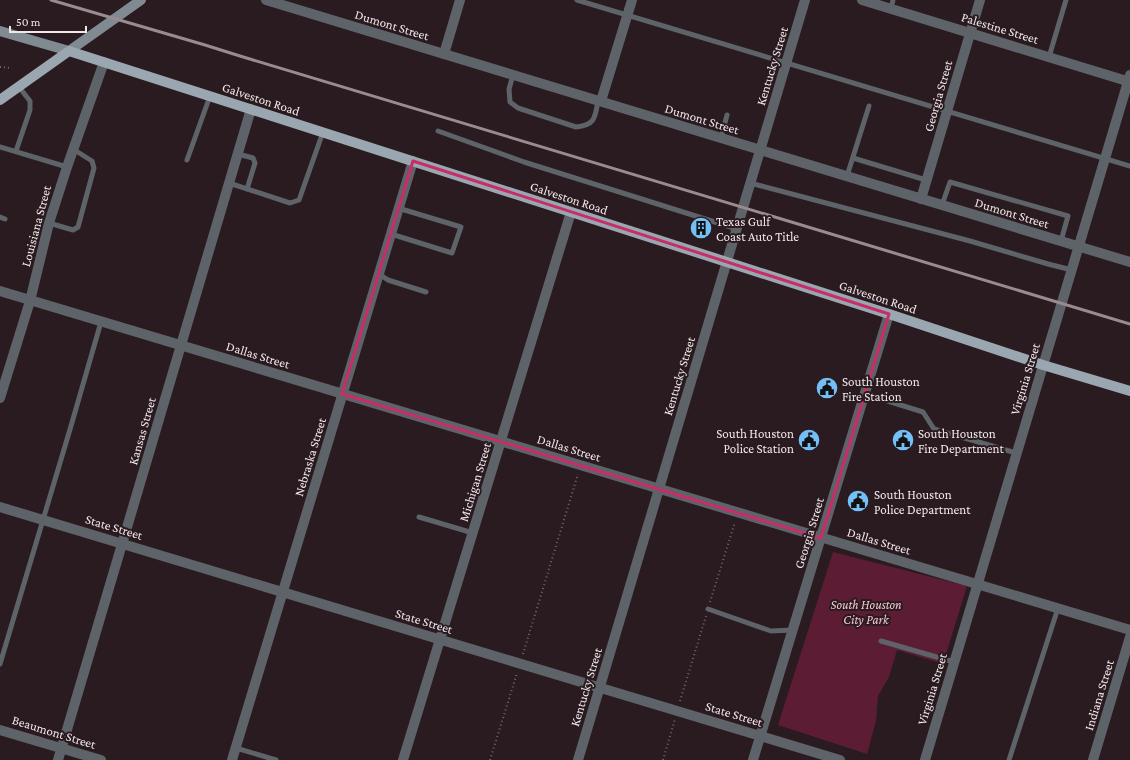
<svg xmlns="http://www.w3.org/2000/svg" width="1130" height="760" font-family="'Crimson Pro',serif">
<style>
.green{fill:#5c1d34}
.lines{fill:none;stroke-linecap:round;stroke-linejoin:round}
.path{stroke:#74686c;stroke-width:2;stroke-dasharray:1 3;stroke-linecap:butt}
.lane{stroke:#5d6368;stroke-width:5}
.street{stroke:#5d6368;stroke-width:10}
.secondary{stroke:#808a91;stroke-width:10}
.primary{stroke:#9ba7b0;stroke-width:10}
.rail{stroke:#988c8f;stroke-width:3}
.marked{fill:none;stroke:#c72d69;stroke-width:3;stroke-linejoin:round}
.labels{text-anchor:middle;dominant-baseline:central;stroke-width:4;stroke-linejoin:round;paint-order:stroke}
.street-label{font-size:13px;fill:#f1e7ea;stroke:#291b1f}
.poi-label{font-size:13px;fill:#f1e7ea;stroke:#291b1f;text-anchor:start}
.park-label{font-size:13px;font-style:italic;fill:#f7c6d2;stroke:#291b1f}
</style>
<rect width="100%" height="100%" fill="#291b1f"/>
<path class="green" d="M833,552L967,586L943,664L897,650L889,677L878,696L876,721L867,754L778,725Z"/>
<g class="lines">
<g class="path">
<path d="M0,67L12,68"/>
<path d="M710,602L735,522"/>
<path d="M523,654L578,474"/>
<path d="M680,701L706,616"/>
<path d="M490,760L517,673"/>
<path d="M663,760L675,719"/>
</g>
<g class="lane">
<path d="M577,0L1130,166"/>
<path d="M891,9L893,0"/>
<path d="M1049,57L1066,0"/>
<path d="M513,75L509,89L510,102L518,108L576,127C595,125 595,118 598,101"/>
<path d="M438,131L524,162L737,229"/>
<path d="M721,138L727,115"/>
<path d="M0,147L67,167"/>
<path d="M16,151L30,110V101L19,87"/>
<path d="M238,154L253,158L255,163L247,189"/>
<path d="M853,158L926,180"/>
<path d="M187,160L210,96"/>
<path d="M847,176L869,106"/>
<path d="M229,183L290,203L299,200L323,132"/>
<path d="M750,183L970,241L1048,264L1072,270"/>
<path d="M942,205L950,182L1068,216L1061,241"/>
<path d="M0,217L5,219"/>
<path d="M49,223L73,230L78,227L94,168L92,161L73,149"/>
<path d="M391,234L452,253L461,227L398,208"/>
<path d="M379,274L388,280L426,292"/>
<path d="M865,394L923,412L934,429L1016,453"/>
<path d="M419,517L473,533"/>
<path d="M708,609L771,631L793,630"/>
<path d="M881,641L954,662"/>
<path d="M0,664L71,426L101,322"/>
<path d="M236,748L276,760"/>
<path d="M1009,760L1058,608"/>
</g>
<g class="street">
<path d="M266,0L1130,262"/>
<path d="M862,0L1130,82"/>
<path d="M444,54L460,0"/>
<path d="M601,101L632,0"/>
<path d="M921,199L980,0"/>
<path d="M0,291L1130,630"/>
<path d="M0,398L30,301L49,223L67,167L104,62"/>
<path d="M0,507L840,760"/>
<path d="M0,730L101,760"/>
<path d="M58,760L251,109"/>
<path d="M232,760L413,161"/>
<path d="M403,760L571,212"/>
<path d="M578,760L805,0"/>
<path d="M753,760L889,314"/>
<path d="M925,760L1130,75"/>
<path d="M1093,760L1130,637"/>
</g>
<path class="secondary" d="M0,31L69,51L141,0"/>
<path class="primary" d="M0,100L69,51L889,314L1043,365L1130,391"/>
<path class="rail" d="M51,0L205,45L240,56L1130,324"/>
</g>
<path class="marked" d="M413,161L889,314L821,538L342,394Z"/>
<defs>
<g id="building-disc" transform="scale(1.15)"><circle r="9.5" fill="#74c0f6" stroke="#291b1f"/><path d="M-4-6H4V6H1V3H-1V6H-4ZM-2.5-4.3h1.7v1.8h-1.7ZM.8-4.3h1.7v1.8H.8ZM-2.5-1h1.7V.8h-1.7ZM.8-1h1.7V.8H.8Z" fill="#111"/></g>
<g id="civic-disc" transform="scale(1.15)"><circle r="9.5" fill="#74c0f6" stroke="#291b1f"/><path d="M-.6-6.5H3V-4.5H.6V-3L4-1V1h2V6H-6V1h2V-1L-.6-3ZM-1.2 2.5V6h2.4V2.5Z" fill="#111"/></g>
</defs>
<g fill-rule="evenodd">
<use href="#building-disc" x="701" y="228"/>
<use href="#civic-disc" x="827" y="388"/>
<use href="#civic-disc" x="809" y="440"/>
<use href="#civic-disc" x="903" y="440"/>
<use href="#civic-disc" x="858" y="501"/>
</g>
<g class="labels">
<g class="street-label">
<text transform="translate(392 25) rotate(17)">Dumont Street</text>
<text transform="translate(1000 28) rotate(17)">Palestine Street</text>
<text transform="translate(772 66) rotate(-73)">Kentucky Street</text>
<text transform="translate(938 96) rotate(-74)">Georgia Street</text>
<text transform="translate(261 99) rotate(18)">Galveston Road</text>
<text transform="translate(702 119) rotate(17)">Dumont Street</text>
<text transform="translate(569 198) rotate(18)">Galveston Road</text>
<text transform="translate(1012 213) rotate(17)">Dumont Street</text>
<text transform="translate(36 226) rotate(-75)">Louisiana Street</text>
<text transform="translate(878 297) rotate(18)">Galveston Road</text>
<text transform="translate(258 355) rotate(17)">Dallas Street</text>
<text transform="translate(679 376) rotate(-73)">Kentucky Street</text>
<text transform="translate(1025 379) rotate(-73)">Virginia Street</text>
<text transform="translate(142 431) rotate(-74)">Kansas Street</text>
<text transform="translate(569 448) rotate(17)">Dallas Street</text>
<text transform="translate(310 457) rotate(-73)">Nebraska Street</text>
<text transform="translate(475 482) rotate(-73)">Michigan Street</text>
<text transform="translate(114 527) rotate(17)">State Street</text>
<text transform="translate(809 533) rotate(-73)">Georgia Street</text>
<text transform="translate(879 541) rotate(17)">Dallas Street</text>
<text transform="translate(424 621) rotate(17)">State Street</text>
<text transform="translate(586 687) rotate(-73)">Kentucky Street</text>
<text transform="translate(932 689) rotate(-73)">Virginia Street</text>
<text transform="translate(1099 695) rotate(-73)">Indiana Street</text>
<text transform="translate(734 714) rotate(17)">State Street</text>
<text transform="translate(54 732) rotate(17)">Beaumont Street</text>
</g>
<g class="poi-label">
<text x="716" y="221">Texas Gulf<tspan x="716" dy="15">Coast Auto Title</tspan></text>
<text x="842" y="381">South Houston<tspan x="842" dy="15">Fire Station</tspan></text>
<text x="794" y="433" text-anchor="end">South Houston<tspan x="794" dy="15">Police Station</tspan></text>
<text x="918" y="433">South Houston<tspan x="918" dy="15">Fire Department</tspan></text>
<text x="874" y="494">South Houston<tspan x="874" dy="15">Police Department</tspan></text>
</g>
<g class="park-label">
<text x="866" y="604">South Houston<tspan x="866" dy="15">City Park</tspan></text>
</g>
</g>
<path d="M10 26v6h76v-6" fill="none" stroke="#f1e7ea" stroke-width="2"/>
<text x="16" y="26" font-size="12" fill="#f1e7ea" stroke="#291b1f" stroke-width="3" paint-order="stroke">50 m</text>
</svg>
